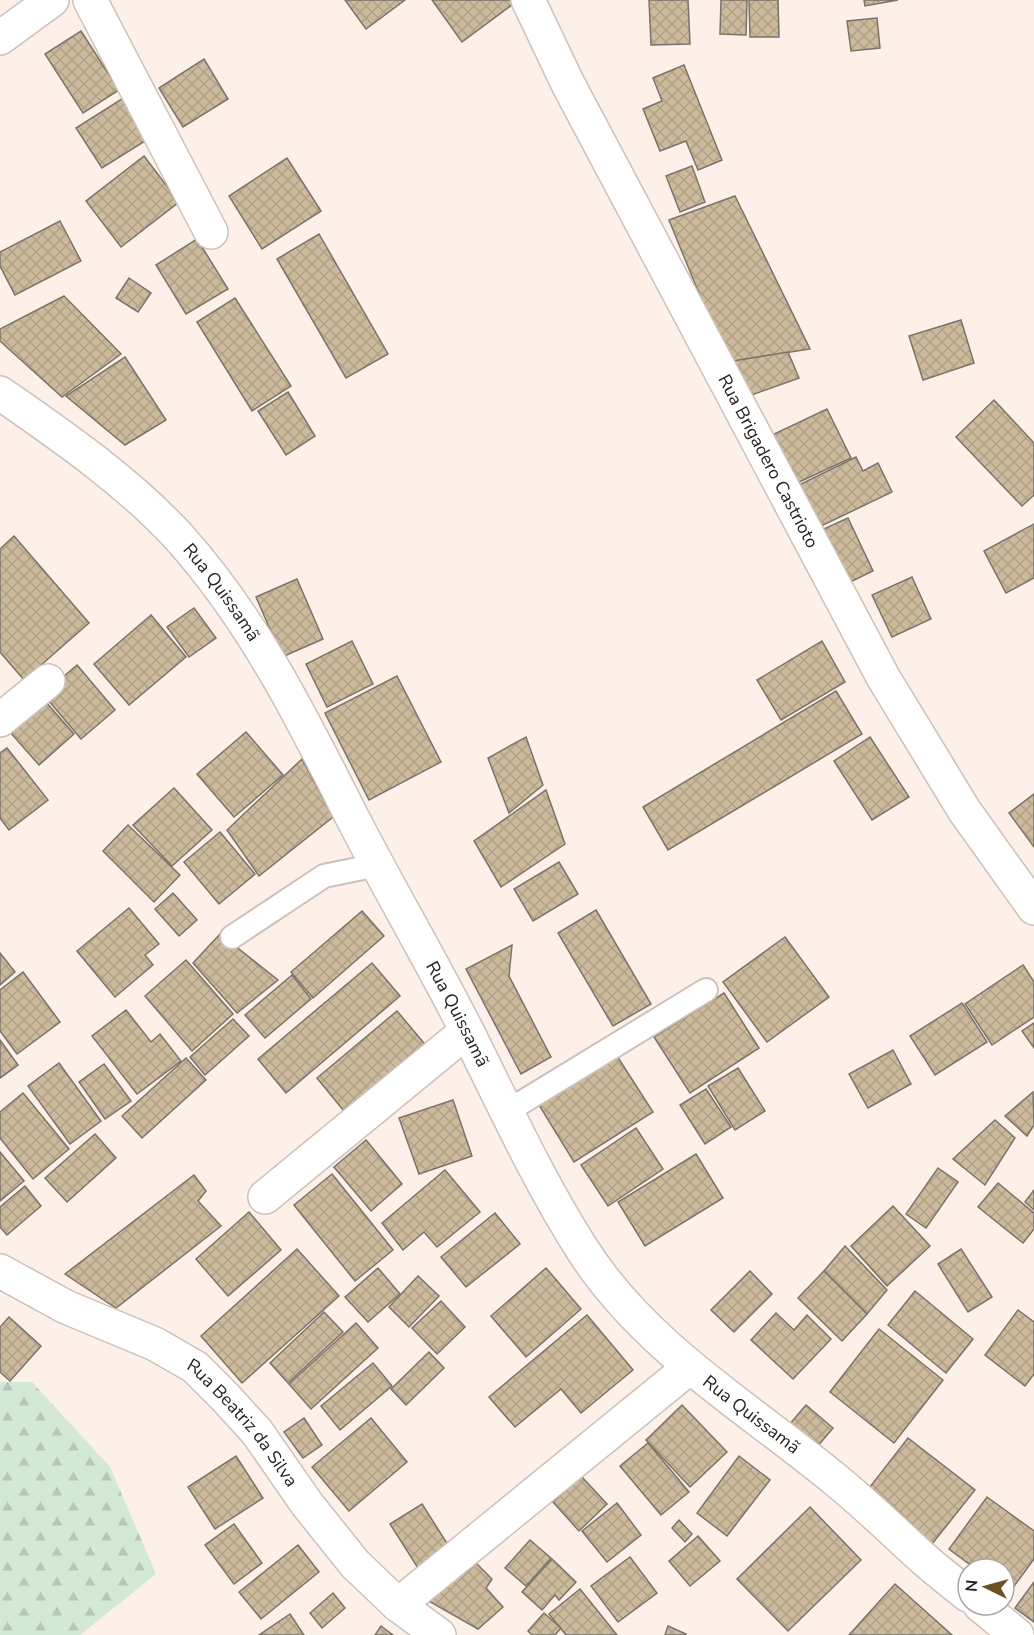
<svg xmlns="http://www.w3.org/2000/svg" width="1034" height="1635" font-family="'Nunito Sans',sans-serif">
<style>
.forest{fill:url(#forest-firs)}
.building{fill:url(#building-cross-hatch);stroke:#7a746a;stroke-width:1.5}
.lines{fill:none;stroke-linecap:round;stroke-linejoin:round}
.service-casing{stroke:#cdc1ba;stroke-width:26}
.minor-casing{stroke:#cdc1ba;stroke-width:36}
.tertiary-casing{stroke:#cdc1ba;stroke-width:36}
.service{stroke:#fff;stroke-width:22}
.minor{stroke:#fff;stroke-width:33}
.tertiary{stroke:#fff;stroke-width:33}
.labels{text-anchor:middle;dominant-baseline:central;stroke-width:6;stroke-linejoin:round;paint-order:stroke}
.street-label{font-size:18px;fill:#26221f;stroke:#fff}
</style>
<defs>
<pattern id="forest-firs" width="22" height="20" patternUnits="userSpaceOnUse" patternTransform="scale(1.5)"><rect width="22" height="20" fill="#d3e8d6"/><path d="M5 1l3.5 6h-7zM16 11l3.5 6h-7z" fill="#b5c7b7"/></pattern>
<pattern id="building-cross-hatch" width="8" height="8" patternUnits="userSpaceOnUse" patternTransform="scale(1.5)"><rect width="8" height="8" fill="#cdba9c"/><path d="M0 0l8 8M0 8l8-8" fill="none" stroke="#b0a086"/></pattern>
</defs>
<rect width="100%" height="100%" fill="#fcf0e8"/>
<path class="forest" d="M0,1382H32L110,1467L156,1574L80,1635H0Z"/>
<g class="building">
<path d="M345,0H405L366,29Z"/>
<path d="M432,0H517V1L462,42Z"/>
<path d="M649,0H688L690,44L651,45Z"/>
<path d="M721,0H747L746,35L720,34Z"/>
<path d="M749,0H778L779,37H750Z"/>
<path d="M864,0H898L865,6Z"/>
<path d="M877,18L880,48L851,51L847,21Z"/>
<path d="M81,31L119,90L83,113L45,54Z"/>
<path d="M204,59L228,99L183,127L159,88Z"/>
<path d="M684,65L722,160L698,170L686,141L660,151L643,109L662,101L653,78Z"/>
<path d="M128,95L153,136L102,168L76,128Z"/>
<path d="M144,156L179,202L121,247L86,201Z"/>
<path d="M287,158L321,211L262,249L229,196Z"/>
<path d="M692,166L705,202L680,212L666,176Z"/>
<path d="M735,196L810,349L727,362L669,220Z"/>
<path d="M60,221L81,261L15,295L0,266V252Z"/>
<path d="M319,234L388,354L346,378L277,259Z"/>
<path d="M197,239L228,289L186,314L156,265Z"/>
<path d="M129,278L151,293L138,312L116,298Z"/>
<path d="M64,296L121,354L62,397L0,341V329Z"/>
<path d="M235,298L291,386L252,411L197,322Z"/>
<path d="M961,320L974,363L923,380L909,336Z"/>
<path d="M788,352L799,378L746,397L727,362Z"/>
<path d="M125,357L166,420L125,445L66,396Z"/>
<path d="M288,392L315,436L286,455L258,411Z"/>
<path d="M994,400L1034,443V495L1022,506L956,437Z"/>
<path d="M827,409L851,458L795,484L772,435Z"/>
<path d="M856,457L863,471L878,463L892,492L819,527L799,485Z"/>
<path d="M848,518L873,571L842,586L817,532Z"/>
<path d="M1034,524V578L1006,593L984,551Z"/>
<path d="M14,536L89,623L24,680L0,652V549Z"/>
<path d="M912,577L931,619L892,637L872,595Z"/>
<path d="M297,579L323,639L282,657L256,597Z"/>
<path d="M194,608L216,638L189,657L167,627Z"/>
<path d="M151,615L186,657L129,705L94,664Z"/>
<path d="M352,641L373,684L327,707L306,664Z"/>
<path d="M822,641L845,682L781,720L757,680Z"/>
<path d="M77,665L115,710L81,739L43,694Z"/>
<path d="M397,676L441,762L369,800L325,713Z"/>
<path d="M836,691L862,734L668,850L643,807Z"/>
<path d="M38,693L74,734L39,765L3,724Z"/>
<path d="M246,732L283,775L234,817L197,774Z"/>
<path d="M526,737L543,785L509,813L488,758Z"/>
<path d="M870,737L909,797L872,820L834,761Z"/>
<path d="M7,748L48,800L9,830L0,818V753Z"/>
<path d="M302,759L333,817L259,876L227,830Z"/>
<path d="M174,788L212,830L172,866L133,825Z"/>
<path d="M546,790L565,844L501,887L474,841Z"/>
<path d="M1034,794V847L1009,813Z"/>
<path d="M128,825L180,875L154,902L103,851Z"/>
<path d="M220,832L255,874L219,904L184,862Z"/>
<path d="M559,862L578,894L533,921L514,889Z"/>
<path d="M173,893L197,920L179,936L155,909Z"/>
<path d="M129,908L159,944L145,955L153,965L115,997L77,951Z"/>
<path d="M596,910L651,1004L613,1026L558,933Z"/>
<path d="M362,911L384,936L313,998L291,972Z"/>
<path d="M220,934L278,980L237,1013L193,963Z"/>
<path d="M785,937L829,997L767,1042L723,982Z"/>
<path d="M512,945L509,976L551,1057L521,1074L466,969Z"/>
<path d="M0,953L15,972L0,985Z"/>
<path d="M186,960L233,1014L192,1051L145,996Z"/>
<path d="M372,963L400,996L286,1093L258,1059Z"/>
<path d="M1023,965L1034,982V1017L992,1045L965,1004Z"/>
<path d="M23,972L60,1022L17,1054L0,1031V990Z"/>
<path d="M292,975L311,999L265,1038L245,1015Z"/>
<path d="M724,993L759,1048L690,1093L654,1037Z"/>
<path d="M962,1003L987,1042L935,1075L910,1036Z"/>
<path d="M126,1010L151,1042L160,1034L181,1061L137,1094L92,1036Z"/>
<path d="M397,1011L428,1048L348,1116L317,1078Z"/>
<path d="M233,1019L249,1036L205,1075L190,1057Z"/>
<path d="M1034,1023V1048L1022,1031Z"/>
<path d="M0,1040L18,1065L0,1078Z"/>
<path d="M893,1050L911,1084L868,1108L849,1074Z"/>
<path d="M617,1056L653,1112L574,1162L539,1105Z"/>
<path d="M186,1058L206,1080L142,1138L122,1116Z"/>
<path d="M59,1063L101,1121L70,1144L28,1086Z"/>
<path d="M104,1064L131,1101L105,1119L79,1082Z"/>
<path d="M738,1068L765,1111L735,1130L708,1086Z"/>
<path d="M706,1089L731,1127L705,1144L680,1105Z"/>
<path d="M1033,1092L1034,1125L1027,1136L1005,1116Z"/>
<path d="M23,1093L69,1149L33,1179L0,1138V1112Z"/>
<path d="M453,1100L472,1156L419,1174L399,1118Z"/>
<path d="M995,1120L1015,1138L985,1185L953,1159Z"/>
<path d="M636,1128L663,1169L608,1206L581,1165Z"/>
<path d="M95,1134L116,1158L67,1202L45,1178Z"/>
<path d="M366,1140L402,1184L371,1211L334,1167Z"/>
<path d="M0,1152L24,1181L0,1201Z"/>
<path d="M696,1154L723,1198L645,1246L618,1202Z"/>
<path d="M938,1168L958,1182L926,1228L906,1214Z"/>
<path d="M445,1170L480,1212L437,1247L424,1232L403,1250L382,1223Z"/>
<path d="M332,1174L393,1250L355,1281L294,1205Z"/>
<path d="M194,1175L206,1191L198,1201L221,1226L116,1308L65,1274Z"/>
<path d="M998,1183L1034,1213V1229L1023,1243L978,1207Z"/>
<path d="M25,1186L41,1206L7,1235L0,1227V1207Z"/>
<path d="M1034,1190V1210L1025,1202Z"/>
<path d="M893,1206L930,1246L887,1286L851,1246Z"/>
<path d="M249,1212L281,1250L228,1296L196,1259Z"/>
<path d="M495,1213L520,1244L466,1287L441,1257Z"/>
<path d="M845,1246L887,1290L867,1314L824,1271Z"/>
<path d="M297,1249L339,1296L242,1383L201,1336Z"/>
<path d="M961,1249L992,1297L968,1312L938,1264Z"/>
<path d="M378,1268L400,1294L368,1322L345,1297Z"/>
<path d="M546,1268L581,1309L526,1357L491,1316Z"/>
<path d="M750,1271L772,1294L734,1332L711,1310Z"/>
<path d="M824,1271L867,1314L842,1341L798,1298Z"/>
<path d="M418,1276L439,1296L409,1327L389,1307Z"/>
<path d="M915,1291L973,1339L946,1373L888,1325Z"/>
<path d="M441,1301L465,1327L437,1354L412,1328Z"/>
<path d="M1018,1310L1034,1322V1374L1025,1386L985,1355Z"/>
<path d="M324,1312L343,1332L288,1383L270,1363Z"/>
<path d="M776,1313L794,1330L807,1315L831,1339L793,1379L751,1340Z"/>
<path d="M587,1315L633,1370L581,1413L561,1389L515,1427L489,1397Z"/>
<path d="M9,1317L41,1346L10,1381L0,1372V1327Z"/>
<path d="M356,1323L378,1348L311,1409L289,1384Z"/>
<path d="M879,1329L943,1380L894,1443L830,1392Z"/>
<path d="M429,1352L444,1368L406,1405L391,1389Z"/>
<path d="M373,1363L392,1386L340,1430L321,1406Z"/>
<path d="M682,1405L727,1452L690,1487L646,1440Z"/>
<path d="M806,1405L833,1428L817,1447L789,1425Z"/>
<path d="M304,1418L322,1445L303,1458L284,1432Z"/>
<path d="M371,1418L407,1462L349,1511L312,1467Z"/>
<path d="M908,1438L975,1490L932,1544L866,1492Z"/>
<path d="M648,1443L689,1492L661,1515L620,1466Z"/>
<path d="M236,1456L263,1498L215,1529L188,1487Z"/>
<path d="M739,1456L770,1480L727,1536L697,1513Z"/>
<path d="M581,1476L607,1504L579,1531L553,1502Z"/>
<path d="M987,1497L1034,1531V1559L1009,1593L1004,1589V1569H976L949,1549Z"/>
<path d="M617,1503L641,1535L607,1562L582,1531Z"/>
<path d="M422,1504L450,1548L418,1568L390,1524Z"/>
<path d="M810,1507L861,1560L788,1631L737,1579Z"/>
<path d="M679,1520L692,1534L685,1542L672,1528Z"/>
<path d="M234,1524L262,1563L234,1584L205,1545Z"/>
<path d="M698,1536L720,1561L690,1586L669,1561Z"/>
<path d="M530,1540L551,1558L526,1586L505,1568Z"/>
<path d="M298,1545L319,1572L261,1619L239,1592Z"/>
<path d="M630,1557L657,1593L618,1622L591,1586Z"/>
<path d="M471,1558L492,1579L486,1588L503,1607L478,1629L420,1596Z"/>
<path d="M552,1559L576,1582L559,1600L555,1595L542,1610L522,1592Z"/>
<path d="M1034,1582V1622L1015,1608Z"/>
<path d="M895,1584L952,1635H849Z"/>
<path d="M580,1589L617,1635H566L549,1614Z"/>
<path d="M333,1593L345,1608L322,1628L310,1613Z"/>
<path d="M544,1613L561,1628L555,1635H532L528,1631Z"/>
<path d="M290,1614L304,1635H259Z"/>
<path d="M381,1626L393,1635H375Z"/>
<path d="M668,1626L686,1634V1635H665Z"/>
</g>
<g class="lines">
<g class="service-casing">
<g id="service">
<path d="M232,937L324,876L377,865"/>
<path d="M506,1112L706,990"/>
</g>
</g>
<g class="minor-casing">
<g id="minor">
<path d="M90,0L211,232"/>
<path id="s1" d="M528,0L568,84L883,677L964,810L1034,908"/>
<path d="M0,38L52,0"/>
<path d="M0,720L48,681"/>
<path d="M265,1197L467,1031"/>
<path id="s2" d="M0,1271L66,1307L155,1344L195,1367L225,1397L257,1432L307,1504L355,1564L398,1605L439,1635"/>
<path d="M398,1605L690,1367"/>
</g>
</g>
<g class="tertiary-casing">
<g id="tertiary">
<path id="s3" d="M0,393C63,437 126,480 178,536C253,619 302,718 352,817C389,889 431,960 468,1033C504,1105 538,1180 582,1249C645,1348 749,1408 837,1481C868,1506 896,1534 925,1560C939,1572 954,1584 968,1595"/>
<path d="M980,1605L1017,1635"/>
</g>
</g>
<use href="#service" class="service"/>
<use href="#minor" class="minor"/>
<use href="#tertiary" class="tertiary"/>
</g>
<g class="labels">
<g class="street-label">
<text stroke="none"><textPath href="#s1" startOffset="520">Rua Brigadero Castrioto</textPath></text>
<text stroke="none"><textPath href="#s3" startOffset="300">Rua Quissamã</textPath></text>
<text stroke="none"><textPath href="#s3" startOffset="784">Rua Quissamã</textPath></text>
<text stroke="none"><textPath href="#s3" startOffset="1288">Rua Quissamã</textPath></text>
<text stroke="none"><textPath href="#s2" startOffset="291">Rua Beatriz da Silva</textPath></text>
</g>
</g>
<g transform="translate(986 1587) rotate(275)"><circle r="28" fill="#ffffff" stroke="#a8a7a5" stroke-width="1.5"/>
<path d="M0-4.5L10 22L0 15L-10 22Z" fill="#6d5024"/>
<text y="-9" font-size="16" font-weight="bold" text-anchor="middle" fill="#26221f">N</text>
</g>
</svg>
